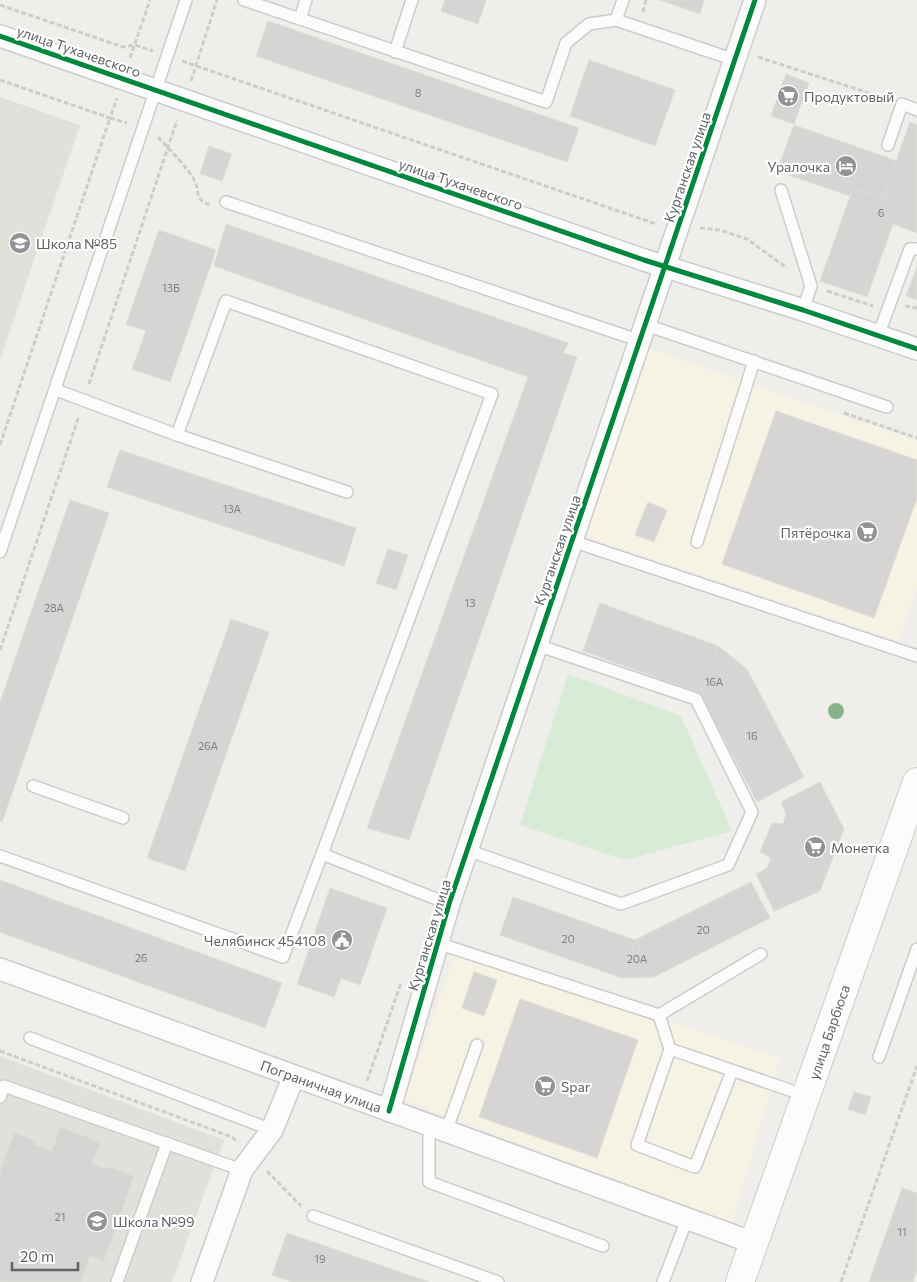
<svg xmlns="http://www.w3.org/2000/svg" width="917" height="1282" font-family="Commissioner,sans-serif">
<style>
.commercial{fill:#f7f3e4}
.education{fill:#e2e0da}
.green{fill:#d8ebd6}
.building{fill:#d6d5d3;stroke:#deddd9}
.lines{fill:none;stroke-linecap:round;stroke-linejoin:round}
.service-casing{stroke:#cbcccc;stroke-width:14}
.minor-casing{stroke:#cbcccc;stroke-width:24}
.tertiary-casing{stroke:#cbcccc;stroke-width:30}
.path{stroke:#cacfcc;stroke-width:3;stroke-dasharray:5 2.5;stroke-linecap:butt}
.service{stroke:#fdfcfc;stroke-width:11}
.minor{stroke:#fdfcfc;stroke-width:21}
.tertiary{stroke:#fdfcfc;stroke-width:28}
.cycleway-casing{stroke:#fff;stroke-width:8}
.cycleway{stroke:#00873e;stroke-width:5}
.tree{fill:#88b388}
.labels{text-anchor:middle;dominant-baseline:central;stroke-width:4.5;stroke-linejoin:round;paint-order:stroke}
.number-label{font-size:11px;fill:#7e8184}
.street-label{font-size:14px;fill:#5f6368;stroke:#fff}
.poi-label{font-size:14px;fill:#5f6368;stroke:#fff;text-anchor:start}
</style>
<rect width="100%" height="100%" fill="#efeeea"/>
<g class="commercial">
<path d="M647,348L917,441V588L898,641L583,536Z"/>
<path d="M456,952L780,1058L732,1223L405,1100Z"/>
</g>
<g class="education">
<path d="M0,97L80,125L0,360Z"/>
<path d="M0,1056L224,1140L172,1282H0Z"/>
</g>
<path class="green" d="M568,674L681,716L732,831L625,860L520,825Z"/>
<g class="building">
<path d="M445,0H486L478,24L441,11Z"/>
<path d="M660,0H704L700,14Z"/>
<path d="M268,21L579,128L567,162L256,56Z"/>
<path d="M589,60L675,90L655,146L570,116Z"/>
<path d="M786,74L809,83L794,124L771,116Z"/>
<path d="M910,122L917,125V233L893,224L867,297L820,281L853,188L883,199Z"/>
<path d="M794,125L897,161L883,199L853,188L850,196L777,171Z"/>
<path d="M209,146L232,154L222,181L200,174Z"/>
<path d="M226,224L568,343L563,353L577,357L409,840L367,828L528,377L214,266Z"/>
<path d="M159,230L216,250L170,382L132,369L146,331L126,324Z"/>
<path d="M917,267V300L906,296Z"/>
<path d="M776,411L917,460V498L874,618L722,564Z"/>
<path d="M120,450L356,528L344,566L107,487Z"/>
<path d="M70,500L109,513L2,822L0,821V702Z"/>
<path d="M648,502L667,510L654,542L635,535Z"/>
<path d="M388,549L408,555L396,590L376,583Z"/>
<path d="M600,603L718,646L700,693L583,651Z"/>
<path d="M231,619L269,632L185,871L147,858Z"/>
<path d="M718,646L747,669L700,693Z"/>
<path d="M747,669L804,777L757,802L700,693Z"/>
<path d="M820,782L844,829L820,891L774,911L756,874L767,868L771,858L760,852L772,823L783,824L786,814L781,802Z"/>
<path d="M0,880L282,983L265,1028L0,932Z"/>
<path d="M751,882L770,918L654,977L635,940Z"/>
<path d="M330,888L387,908L360,985L341,978L334,997L297,984Z"/>
<path d="M513,897L635,940L622,978L500,935Z"/>
<path d="M635,940L654,977L622,978Z"/>
<path d="M474,972L497,980L484,1016L462,1008Z"/>
<path d="M520,999L638,1040L597,1158L479,1117Z"/>
<path d="M854,1092L871,1097L865,1115L848,1109Z"/>
<path d="M60,1127L100,1142L92,1164L109,1169V1167L134,1176L104,1261L90,1256L81,1282H0V1171L14,1133L36,1141L35,1145L52,1151Z"/>
<path d="M902,1188L917,1193V1270L913,1282H869Z"/>
<path d="M287,1233L325,1246L429,1282H292L272,1275Z"/>
</g>
<g class="lines">
<g class="service-casing">
<g id="service">
<path d="M244,0L546,102L566,43L589,24L616,20L623,0"/>
<path d="M300,19L306,0"/>
<path d="M616,20L735,60"/>
<path d="M395,52L412,0"/>
<path d="M888,145L902,104L917,110"/>
<path d="M781,190L811,286L803,310"/>
<path d="M226,202L641,341"/>
<path d="M646,325L887,407"/>
<path d="M878,336L910,249H917"/>
<path d="M56,390L177,435L226,301L492,394L322,854"/>
<path d="M177,435L347,492"/>
<path d="M572,541L917,656"/>
<path d="M697,542L754,361"/>
<path d="M0,552L186,0"/>
<path d="M33,786L123,818"/>
<path d="M467,850L621,904L728,865L752,812L696,699L537,645"/>
<path d="M0,856L283,957L322,854L449,904"/>
<path d="M437,943L659,1015L761,954"/>
<path d="M659,1015L670,1049L807,1096"/>
<path d="M30,1038L272,1130"/>
<path d="M670,1049L637,1145L695,1167L732,1071"/>
<path d="M879,1057L917,949"/>
<path d="M0,1097L4,1086L242,1170"/>
<path d="M429,1125V1182L603,1246"/>
<path d="M446,1132L477,1045"/>
<path d="M313,1216L498,1282"/>
<path d="M117,1282L167,1143"/>
<path d="M663,1282L687,1219"/>
</g>
</g>
<g class="minor-casing">
<g id="minor">
<path d="M0,36L644,260L803,310L917,349"/>
<path d="M0,969L754,1243"/>
<path d="M389,1111L449,904L755,0"/>
<path d="M202,1282L242,1170L272,1130L294,1076"/>
</g>
</g>
<g class="tertiary-casing">
<path id="tertiary" d="M740,1282L917,782"/>
</g>
<g class="path">
<path d="M0,5L123,47L135,45L153,51"/>
<path d="M643,12L646,0"/>
<path d="M758,57L887,99"/>
<path d="M130,58L150,0"/>
<path d="M182,61L656,224"/>
<path d="M0,80L110,118L117,98"/>
<path d="M191,81L217,0"/>
<path d="M158,137C167,147 189,169 194,180C201,192 193,199 210,205"/>
<path d="M700,228L720,230L747,239L787,268"/>
<path d="M827,291L873,306"/>
<path d="M905,306L917,308"/>
<path d="M89,384L177,120"/>
<path d="M844,413L917,438"/>
<path d="M0,445L110,118L127,123"/>
<path d="M0,650L79,416"/>
<path d="M0,1051L232,1137L238,1142"/>
<path d="M367,1081L401,983"/>
<path d="M267,1171L301,1206"/>
<path d="M841,1282L917,1066"/>
</g>
<use href="#service" class="service"/>
<use href="#minor" class="minor"/>
<use href="#tertiary" class="tertiary"/>
<g class="cycleway-casing">
<g id="cycleway">
<path d="M0,36L644,260L803,310L917,349"/>
<path d="M389,1111L449,904L755,0"/>
</g>
</g>
<use href="#cycleway" class="cycleway"/>
</g>
<circle class="tree" cx="836" cy="711" r="8"/>
<defs>
<g id="supermarket-disc" transform="scale(1.125)"><circle r="9.5" fill="#919496" stroke="#fff"/><path d="M-6-5.5h2.5l.6 2H6L4.5 2H-2.5L-4.4-4H-6ZM-1.5 3.2a1.3 1.3 0 1 0 .1 0ZM3 3.2a1.3 1.3 0 1 0 .1 0Z" fill="#fff"/></g>
<g id="hotel-disc" transform="scale(1.125)"><circle r="9.5" fill="#919496" stroke="#fff"/><path d="M-6-4.5h1.5V1H6V5H4.5V3h-9V5H-6ZM-4 0a1.8 1.8 0 1 1 3.6 0ZM.5 0V-2.5h3Q6-2.5 6 0Z" fill="#fff"/></g>
<g id="school-disc" transform="scale(1.125)"><circle r="9.5" fill="#919496" stroke="#fff"/><path d="M0-5L7-2L0 1L-7-2ZM-4 1L0 2.5L4 1V4Q0 6-4 4Z" fill="#fff"/></g>
<g id="civic-disc" transform="scale(1.125)"><circle r="9.5" fill="#919496" stroke="#fff"/><path d="M-.6-6.5H3V-4.5H.6V-3L4-1V1h2V6H-6V1h2V-1L-.6-3ZM-1.2 2.5V6h2.4V2.5Z" fill="#fff"/></g>
</defs>
<g fill-rule="evenodd">
<use href="#supermarket-disc" x="788" y="96"/>
<use href="#hotel-disc" x="846" y="166"/>
<use href="#school-disc" x="20" y="243"/>
<use href="#supermarket-disc" x="867" y="532"/>
<use href="#supermarket-disc" x="815" y="847"/>
<use href="#civic-disc" x="342" y="940"/>
<use href="#supermarket-disc" x="545" y="1086"/>
<use href="#school-disc" x="97" y="1221"/>
</g>
<g class="labels">
<g class="number-label">
<text x="418" y="92">8</text>
<text x="881" y="212">6</text>
<text x="171" y="287">13Б</text>
<text x="232" y="508">13А</text>
<text x="470" y="602">13</text>
<text x="54" y="607">28А</text>
<text x="714" y="681">16А</text>
<text x="752" y="735">16</text>
<text x="208" y="745">26А</text>
<text x="703" y="929">20</text>
<text x="568" y="938">20</text>
<text x="141" y="957">26</text>
<text x="637" y="958">20А</text>
<text x="60" y="1216">21</text>
<text x="902" y="1231">11</text>
<text x="320" y="1258">19</text>
</g>
<g class="street-label">
<text transform="translate(79 51) rotate(19)">улица Тухачевского</text>
<text transform="translate(687 167) rotate(-71)">Курганская улица</text>
<text transform="translate(461 184) rotate(19)">улица Тухачевского</text>
<text transform="translate(557 550) rotate(-71)">Курганская улица</text>
<text transform="translate(429 935) rotate(-73)">Курганская улица</text>
<text transform="translate(829 1032) rotate(-71)">улица Барбюса</text>
<text transform="translate(321 1086) rotate(20)">Пограничная улица</text>
</g>
<g class="poi-label">
<text x="804" y="96">Продуктовый</text>
<text x="830" y="166" text-anchor="end">Уралочка</text>
<text x="36" y="243">Школа №85</text>
<text x="851" y="532" text-anchor="end">Пятёрочка</text>
<text x="831" y="847">Монетка</text>
<text x="326" y="940" text-anchor="end">Челябинск 454108</text>
<text x="561" y="1086">Spar</text>
<text x="113" y="1221">Школа №99</text>
</g>
</g>
<path d="M12 1262v8h66v-8" fill="none" stroke="#5f6368" stroke-width="2.5"/>
<text x="20" y="1262" font-size="15" fill="#5f6368" stroke="#ffffff" stroke-width="4" paint-order="stroke">20 m</text>
</svg>
